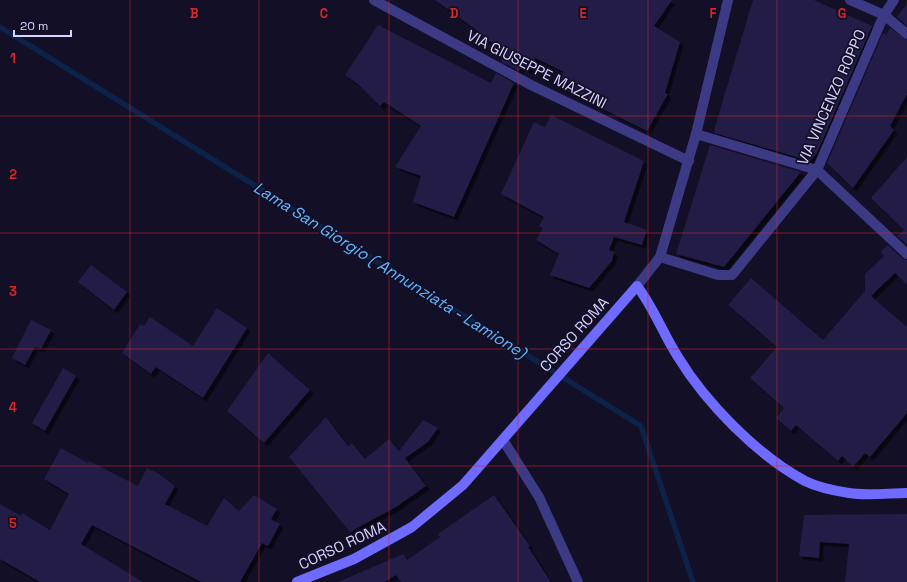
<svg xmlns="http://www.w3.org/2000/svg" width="907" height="582" font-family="'Space Grotesk',sans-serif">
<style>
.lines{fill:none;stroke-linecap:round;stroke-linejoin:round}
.stream{stroke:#0c2248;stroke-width:5.5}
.building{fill:#241b47;filter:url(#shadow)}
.minor{stroke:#3d3a85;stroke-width:10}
.secondary{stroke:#6f6bff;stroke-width:10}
.grid{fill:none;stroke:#d62828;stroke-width:1;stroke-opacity:0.55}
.labels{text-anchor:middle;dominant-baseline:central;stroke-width:3.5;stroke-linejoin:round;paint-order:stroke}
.street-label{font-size:15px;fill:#d9d4ff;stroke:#130f26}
.water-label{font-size:16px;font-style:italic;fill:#62b6ff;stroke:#130f26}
.grid-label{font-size:13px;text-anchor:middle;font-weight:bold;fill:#d62828;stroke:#130f26;stroke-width:3.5;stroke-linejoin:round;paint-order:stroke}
</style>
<defs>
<filter id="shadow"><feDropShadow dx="3.5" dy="3.5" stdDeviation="0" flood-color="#0009"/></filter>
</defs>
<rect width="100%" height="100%" fill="#130f26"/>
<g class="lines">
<path class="stream" d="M0,27L641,426L693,582"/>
</g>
<g class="building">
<path d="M435,0H672L654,26L680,42L665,93L668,94L647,131L557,86L564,72L535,58L528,71L521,67L519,71L501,62L507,49L477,36L479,32Z"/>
<path d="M753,0H814L872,26L817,153L810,161L714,133L715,130H714Z"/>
<path d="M907,3V26L897,17Z"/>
<path d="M378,25L491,83L496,73L514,83L454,217L413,202L421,176L395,167L421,126L384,102L380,106L359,85L345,75Z"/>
<path d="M890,28L907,40V94L890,126L894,130L853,188L827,163L883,33L886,35Z"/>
<path d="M551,115L644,161L624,222L647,230L642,245L614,237L609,250L614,252L612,261L589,288L550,275L559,254L536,240L543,228L539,226L544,217L501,194L534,122L545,127Z"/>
<path d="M710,145L801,172L724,267L676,254Z"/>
<path d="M907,157V245L897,236L904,230L871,198Z"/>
<path d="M888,245L903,259L907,260V285L895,273L871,296L907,327V413L870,457L865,453L853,467L842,456L838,461L796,425L791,431L776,418L784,408L750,378L777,347L728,305L751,278L823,340L865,291V274L884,256L880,252Z"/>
<path d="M91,265L127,292L114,310L78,282Z"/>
<path d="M217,308L247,328L203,398L156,367L151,374L122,353L140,324L144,326L150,317L193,346Z"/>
<path d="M31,320L51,330L41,349L35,347L25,365L12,358Z"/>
<path d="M268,353L310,390L264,443L227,411Z"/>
<path d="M63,368L76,376L45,431L32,423Z"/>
<path d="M326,417L348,446L352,443L365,459L389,439L399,451L423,420L438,428L428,442L405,458L426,486L396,507L350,532L289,457Z"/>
<path d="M61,448L88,463L89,461L138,486L147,468L159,474L175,486L165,504L207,526L224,498L239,511L254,495L277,509L271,519L280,524L268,546L262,543L240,582H201L92,525L81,544L143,582H40L0,559V504L21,516L22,513L50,530L69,494L44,479Z"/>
<path d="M494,495L530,546L528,547L551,582H401L396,575L385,582H338L403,554L407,560L440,537L438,534Z"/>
<path d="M907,514V582H845L849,544L820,542L819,558L799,556L804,515Z"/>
</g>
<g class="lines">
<g class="minor">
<path d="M374,0L531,85L689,161"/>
<path d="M850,0L884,15L907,34"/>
<path d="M696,134L817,170L907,254"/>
<path d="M660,257L718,275H732L817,170L884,15L894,0"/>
<path d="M637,286L660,257L696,134L728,0"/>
<path d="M503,440L539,497L578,582"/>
</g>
<path class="secondary" d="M297,582L354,559L412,527L463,485L637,286C654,308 663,334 678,357C706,403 757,455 805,481C817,487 836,491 849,493C866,496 890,493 907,493"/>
</g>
<path class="grid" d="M130,0V582M259,0V582M389,0V582M518,0V582M648,0V582M777,0V582M0,116H907M0,233H907M0,349H907M0,466H907"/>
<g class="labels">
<g class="street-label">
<text transform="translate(537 69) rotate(27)">VIA GIUSEPPE MAZZINI</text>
<text transform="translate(831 97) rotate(-66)">VIA VINCENZO ROPPO</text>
<text transform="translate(574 334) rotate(-48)">CORSO ROMA</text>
<text transform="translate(342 545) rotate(-25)">CORSO ROMA</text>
</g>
<g class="water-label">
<text transform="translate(390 270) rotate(32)">Lama San Giorgio ( Annunziata - Lamione)</text>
</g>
</g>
<g class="grid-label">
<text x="194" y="18">B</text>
<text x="324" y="18">C</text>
<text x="454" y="18">D</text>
<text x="583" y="18">E</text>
<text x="713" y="18">F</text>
<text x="842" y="18">G</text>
<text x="13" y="63">1</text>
<text x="13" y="179">2</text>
<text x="13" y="296">3</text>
<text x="13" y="412">4</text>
<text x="13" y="528">5</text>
</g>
<path d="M14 30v6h57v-6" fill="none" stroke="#d9d4ff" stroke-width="2"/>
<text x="20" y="30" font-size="12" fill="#d9d4ff" stroke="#130f26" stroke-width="3" paint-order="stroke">20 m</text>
</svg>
